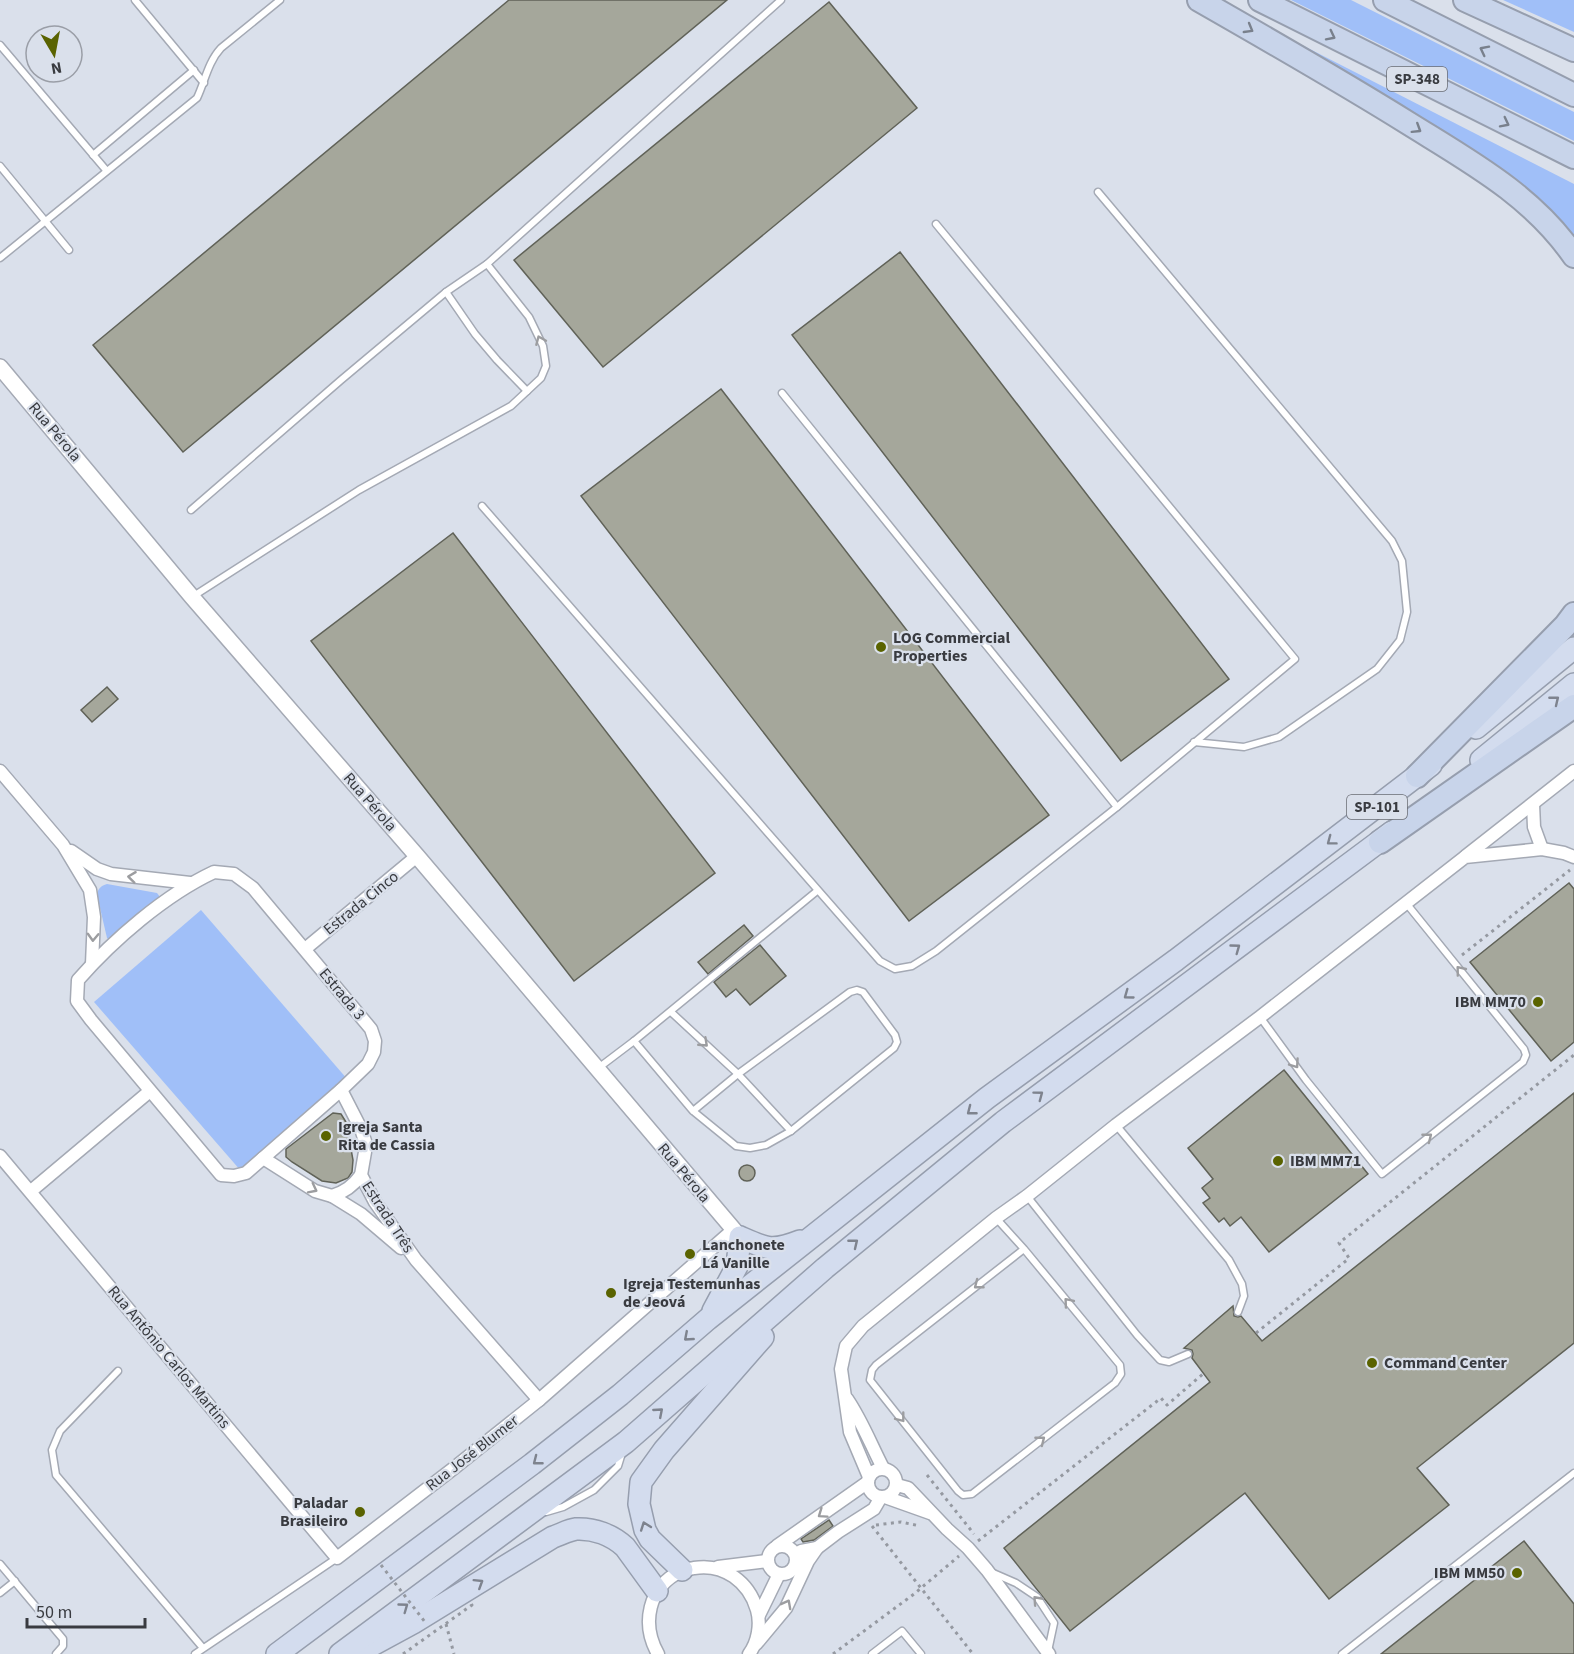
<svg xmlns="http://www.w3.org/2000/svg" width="1574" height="1654" font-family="'Source Sans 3',sans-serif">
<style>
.green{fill:#a0bff8}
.building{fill:#a5a79b;stroke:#606258;stroke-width:1.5}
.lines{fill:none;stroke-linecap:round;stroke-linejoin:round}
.service-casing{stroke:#a4a9b4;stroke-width:9}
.minor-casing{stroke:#a4a9b4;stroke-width:15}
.tertiary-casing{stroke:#a4a9b4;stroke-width:18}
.trunk-casing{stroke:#969eae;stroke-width:24}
.motorway-casing{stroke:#969eae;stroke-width:26}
.path{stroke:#9599a1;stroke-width:3;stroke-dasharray:3 4.5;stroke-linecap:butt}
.service{stroke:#fff;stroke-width:6}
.minor{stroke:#fff;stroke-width:12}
.tertiary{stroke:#fff;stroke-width:15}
.trunk{stroke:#d3dcee;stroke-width:21}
.motorway{stroke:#c8d4ea;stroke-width:22}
.path-bridge{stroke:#9599a1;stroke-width:3;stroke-dasharray:3 4.5;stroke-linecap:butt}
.oneway{stroke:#79808c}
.oneway2{stroke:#9c9da0}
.oneway3{stroke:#7e838e}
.poi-dot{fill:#5a6300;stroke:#dae0eb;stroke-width:2}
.labels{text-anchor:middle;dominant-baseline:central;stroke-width:4.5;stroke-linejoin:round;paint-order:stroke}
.shield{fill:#dae0eb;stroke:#696c73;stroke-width:1.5}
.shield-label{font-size:15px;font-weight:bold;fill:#393b40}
.street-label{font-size:16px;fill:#393b40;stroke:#dae0eb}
.poi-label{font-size:16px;font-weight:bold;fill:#393b40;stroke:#dae0eb;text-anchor:start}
</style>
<rect width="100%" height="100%" fill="#dae0eb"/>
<g class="green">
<path d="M1291,0H1351L1574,112V141Z"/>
<path d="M1503,0H1574V32Z"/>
<path d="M1296,42L1574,184V243L1297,50Z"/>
<path d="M107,884L157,893L160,897L159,903L109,940L107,938L97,895C98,888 101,886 107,884Z"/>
<path d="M201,910L348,1080L241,1171L94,1002Z"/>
</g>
<g class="building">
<path d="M509,0H727L183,452L93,345Z"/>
<path d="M829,2L917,108L603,367L514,260Z"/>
<path d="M900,252L1229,679L1121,761L792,335Z"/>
<path d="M721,389L1049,815L909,921L581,496Z"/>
<path d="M453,533L715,873L574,981L311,641Z"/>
<path d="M107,687L118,699L92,722L81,710Z"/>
<path d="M1569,883L1574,889V1042L1551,1061L1470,962Z"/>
<path d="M744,925L753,936L708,974L698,962Z"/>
<path d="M760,945L786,976L750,1005L736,989L726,997L714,982Z"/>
<path d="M1284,1070L1368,1174L1269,1252L1241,1217L1230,1226L1224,1218L1219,1222L1203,1203L1210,1198L1202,1188L1213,1179L1188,1148Z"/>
<path d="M1574,1093V1343L1417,1468L1449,1505L1329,1599L1245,1493L1070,1631L1004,1548L1210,1382L1192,1358L1193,1354L1192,1350L1184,1348L1233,1306L1234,1316L1238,1317L1241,1316L1262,1341Z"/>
<path d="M333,1113L341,1114L346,1122L353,1160L352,1172L348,1178L336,1183L322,1181L292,1162L286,1157V1149Z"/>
<circle cx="747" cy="1173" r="8"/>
<path d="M829,1520L833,1526L814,1540L803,1542L801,1539Z"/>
<path d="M1524,1541L1574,1604V1654H1381Z"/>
</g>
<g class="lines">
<g class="service-casing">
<g id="service">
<path d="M135,0L204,83"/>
<path d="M0,45L106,170"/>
<path d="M93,155L194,70"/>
<path d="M0,166L69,250"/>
<path d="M1098,192L1392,541L1402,561L1407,612L1400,640L1377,669L1279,737L1244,747L1194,742"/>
<path d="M0,258L197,98C205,81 208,62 221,48L280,0"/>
<path d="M446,292L475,334L497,360L527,391"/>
<path d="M782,393L1117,807"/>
<path d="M482,506L880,961L895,969L912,966L936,951L1117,807L1295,659L936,224"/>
<path d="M191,510L341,380L446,292L487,264L781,0"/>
<path d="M192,597L359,490L511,406L541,378L546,366L543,346L529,317L487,264"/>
<path d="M671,1012L738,1074L791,1131"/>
<path d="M1260,1017L1306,1080L1382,1174L1523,1062L1526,1055L1524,1049L1406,903"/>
<path d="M634,1041L693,1111L736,1146L750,1148L766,1145L791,1131L894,1048L897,1042L895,1035L863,992L857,990L850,992L738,1074L693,1111"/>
<path d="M597,1069L634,1041L817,891"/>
<path d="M1116,1125L1229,1260L1242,1284L1244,1296L1238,1312"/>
<path d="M1027,1196L1137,1335L1160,1360L1169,1362L1188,1354"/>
<path d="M996,1218L1024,1249L1120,1365L1121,1374L1115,1383L972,1494L963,1495L958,1491L870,1380L872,1370L876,1365L1024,1249"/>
<path d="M118,1371L60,1431L52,1450L56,1475L203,1648"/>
<path d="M546,1512L563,1507L594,1490L618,1466L622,1453"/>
<path d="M0,1564L63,1639V1646L56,1654"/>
<path d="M993,1573L1016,1583L1037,1597L1054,1623L1048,1651"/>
<path d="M0,1593L15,1581"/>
<path d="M195,1654L337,1558"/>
<path d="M872,1654L902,1631L921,1654"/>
<path d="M1342,1654L1574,1473"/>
</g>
</g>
<g class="minor-casing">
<g id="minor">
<path d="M0,771L63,845L90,890L94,917L92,964"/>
<path d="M1533,804L1534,827L1542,849"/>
<path d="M71,851L97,869L111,874L190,883"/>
<path d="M1466,856L1574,771"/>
<path d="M214,872L234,874L253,888L371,1029L375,1041L374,1052L368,1064L341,1090L246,1173L234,1176L221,1175L91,1020L77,1001L78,980C113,940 165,895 214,872Z"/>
<path d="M305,949L417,856"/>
<path d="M341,1090L361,1129L365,1141V1152L361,1175L375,1202L416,1260L539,1400"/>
<path d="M0,1156L337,1558L454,1468L539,1400L733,1230"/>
<path d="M263,1158L315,1191L332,1196L361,1214L401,1248"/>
<path d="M31,1191L150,1091"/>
<path d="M332,1196C345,1192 353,1186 361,1175"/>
<path d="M847,1399C862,1421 871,1445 883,1468"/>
<circle cx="882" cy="1483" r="14"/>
<path d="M869,1477L850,1432L841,1369L846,1346L863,1326L996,1218L1027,1196L1116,1125L1260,1017L1465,857L1542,849L1564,853L1574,857"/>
<path d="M897,1485L908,1488L947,1529L968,1548L987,1570L1049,1654"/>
<path d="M885,1497L930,1513"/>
<circle cx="782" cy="1560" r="14"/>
<path d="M777,1546L868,1482"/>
<path d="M796,1562L801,1551L817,1548L838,1532L874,1509L881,1497"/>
<path d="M718,1567L767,1561"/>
<path d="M759,1615L779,1574"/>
<path d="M756,1644L786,1608L808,1561L817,1548"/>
<path d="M658,1654C641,1624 648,1587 681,1571C685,1569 690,1569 694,1568C724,1563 749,1582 757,1610C761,1624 758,1642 749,1654"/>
</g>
</g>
<g class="tertiary-casing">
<path id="tertiary" d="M0,367L192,597L417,856L740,1237"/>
</g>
<g class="trunk-casing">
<g id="trunk">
<path d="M1476,728L1574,648"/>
<path d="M1481,760L1574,684"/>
<path d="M713,1311L737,1266L740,1237C767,1249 772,1252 800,1241"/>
<path d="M682,1570L650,1539L645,1530L639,1504L641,1482L664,1450L763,1337"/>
<path d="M365,1649L413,1623L553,1537C560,1535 568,1530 576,1529C594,1528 612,1535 625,1547L657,1591"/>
<path d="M277,1654L532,1464L620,1395L708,1319L987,1098L1176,960L1431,765"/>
<path d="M340,1654L626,1442L825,1268L1003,1122L1392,832"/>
</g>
</g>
<g class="motorway-casing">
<g id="motorway">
<path d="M1199,0C1269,40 1339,80 1408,123C1469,161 1532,195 1574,256"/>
<path d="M1260,0L1574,157"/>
<path d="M1385,0L1574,95"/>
<path d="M1465,0L1574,50"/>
<path d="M1417,776L1565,626L1574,614"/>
<path d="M1380,842L1574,706"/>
</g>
</g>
<g class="path">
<path d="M1462,955L1570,870"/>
<path d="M1256,1333L1347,1260L1349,1258L1339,1243L1574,1055"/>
<path d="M927,1475L974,1534"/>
<path d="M876,1525L901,1522L920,1526"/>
<path d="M872,1526L973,1654"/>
<path d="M978,1541L1161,1398L1167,1405L1204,1373"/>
<path d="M446,1624L454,1654"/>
<path d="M833,1654L914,1594L959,1556"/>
</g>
<use href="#service" class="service"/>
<use href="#minor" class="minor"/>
<use href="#tertiary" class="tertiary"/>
<use href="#trunk" class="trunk"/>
<use href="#motorway" class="motorway"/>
<g class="path-bridge">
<path d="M381,1565L425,1622"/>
<path d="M403,1654L472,1605L468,1602"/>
</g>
</g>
<defs><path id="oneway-chevron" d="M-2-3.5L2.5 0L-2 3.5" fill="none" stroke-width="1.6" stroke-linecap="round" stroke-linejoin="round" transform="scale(1.5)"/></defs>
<g class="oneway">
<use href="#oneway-chevron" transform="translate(1249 29) rotate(30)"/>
<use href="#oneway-chevron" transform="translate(1331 36) rotate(27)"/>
<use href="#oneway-chevron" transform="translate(1484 50) rotate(-153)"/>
<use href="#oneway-chevron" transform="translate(1505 123) rotate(27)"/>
<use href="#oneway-chevron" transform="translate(1417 129) rotate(32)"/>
</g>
<g class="oneway2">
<use href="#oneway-chevron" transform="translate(540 340) rotate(-113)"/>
<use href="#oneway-chevron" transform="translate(132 877) rotate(-173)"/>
<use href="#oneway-chevron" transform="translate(93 937) rotate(92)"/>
<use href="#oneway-chevron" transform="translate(1460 970) rotate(-129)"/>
<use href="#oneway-chevron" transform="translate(704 1043) rotate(43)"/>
<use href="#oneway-chevron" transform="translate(1295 1064) rotate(55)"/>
<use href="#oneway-chevron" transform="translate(1428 1137) rotate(-38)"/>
<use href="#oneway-chevron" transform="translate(313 1189) rotate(27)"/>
<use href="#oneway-chevron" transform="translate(978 1285) rotate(142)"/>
<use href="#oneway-chevron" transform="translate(1068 1302) rotate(-130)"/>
<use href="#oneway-chevron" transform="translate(901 1418) rotate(52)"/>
<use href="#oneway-chevron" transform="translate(1041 1440) rotate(-38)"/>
<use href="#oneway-chevron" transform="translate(822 1514) rotate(145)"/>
<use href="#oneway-chevron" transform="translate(1037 1600) rotate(-132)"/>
<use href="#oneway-chevron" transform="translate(787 1604) rotate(-62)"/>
</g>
<g class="oneway3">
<use href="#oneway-chevron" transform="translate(1555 700) rotate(-39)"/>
<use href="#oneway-chevron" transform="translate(1331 841) rotate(143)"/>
<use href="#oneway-chevron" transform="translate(1236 948) rotate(-36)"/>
<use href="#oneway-chevron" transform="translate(1128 995) rotate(144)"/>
<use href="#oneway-chevron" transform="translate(1039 1095) rotate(-37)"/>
<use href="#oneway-chevron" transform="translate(971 1111) rotate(142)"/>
<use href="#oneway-chevron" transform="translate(854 1243) rotate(-39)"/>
<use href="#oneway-chevron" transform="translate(688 1337) rotate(139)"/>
<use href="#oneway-chevron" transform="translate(659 1412) rotate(-41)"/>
<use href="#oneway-chevron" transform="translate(537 1461) rotate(142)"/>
<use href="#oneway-chevron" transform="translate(645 1526) rotate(-110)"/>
<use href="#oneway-chevron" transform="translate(479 1583) rotate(-32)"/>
<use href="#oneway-chevron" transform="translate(404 1607) rotate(-36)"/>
</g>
<g class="poi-dot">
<circle cx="881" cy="647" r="6"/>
<circle cx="1538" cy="1002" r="6"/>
<circle cx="326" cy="1136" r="6"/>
<circle cx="1278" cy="1161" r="6"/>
<circle cx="690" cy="1254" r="6"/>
<circle cx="611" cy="1293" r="6"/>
<circle cx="1372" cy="1363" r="6"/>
<circle cx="360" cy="1512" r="6"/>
<circle cx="1517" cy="1573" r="6"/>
</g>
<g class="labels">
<g class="shield">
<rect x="1387" y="67" width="60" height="24" rx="4.5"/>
<rect x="1347" y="795" width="60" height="24" rx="4.5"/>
</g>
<g class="shield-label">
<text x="1417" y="79">SP-348</text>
<text x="1377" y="807">SP-101</text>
</g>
<g class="street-label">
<text transform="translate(55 432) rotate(50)">Rua Pérola</text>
<text transform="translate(370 802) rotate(49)">Rua Pérola</text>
<text transform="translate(361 903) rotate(-39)">Estrada Cinco</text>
<text transform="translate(342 994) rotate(50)">Estrada 3</text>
<text transform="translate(684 1173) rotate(50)">Rua Pérola</text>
<text transform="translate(388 1217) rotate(57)">Estrada Três</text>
<text transform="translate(169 1357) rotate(50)">Rua Antônio Carlos Martins</text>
<text transform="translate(472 1453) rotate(-38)">Rua José Blumer</text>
</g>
<g class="poi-label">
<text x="893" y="638">LOG Commercial<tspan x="893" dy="18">Properties</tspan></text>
<text x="1526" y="1002" text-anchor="end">IBM MM70</text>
<text x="338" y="1127">Igreja Santa<tspan x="338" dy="18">Rita de Cassia</tspan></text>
<text x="1290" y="1161">IBM MM71</text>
<text x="702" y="1245">Lanchonete<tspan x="702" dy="18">Lá Vanille</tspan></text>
<text x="623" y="1284">Igreja Testemunhas<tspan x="623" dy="18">de Jeová</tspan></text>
<text x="1384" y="1363">Command Center</text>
<text x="348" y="1503" text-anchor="end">Paladar<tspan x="348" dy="18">Brasileiro</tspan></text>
<text x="1505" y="1573" text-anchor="end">IBM MM50</text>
</g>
</g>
<g transform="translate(54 54) rotate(170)"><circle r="28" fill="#dae0eb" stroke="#9a9ea7" stroke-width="1.5"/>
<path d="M0-4.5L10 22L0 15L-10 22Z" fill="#5a6300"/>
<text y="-9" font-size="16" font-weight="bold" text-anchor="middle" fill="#393b40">N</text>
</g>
<path d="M27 1618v9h118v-9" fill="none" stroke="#393b40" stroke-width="3"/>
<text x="36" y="1618" font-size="18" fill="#393b40" stroke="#dae0eb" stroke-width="4.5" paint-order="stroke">50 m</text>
</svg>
